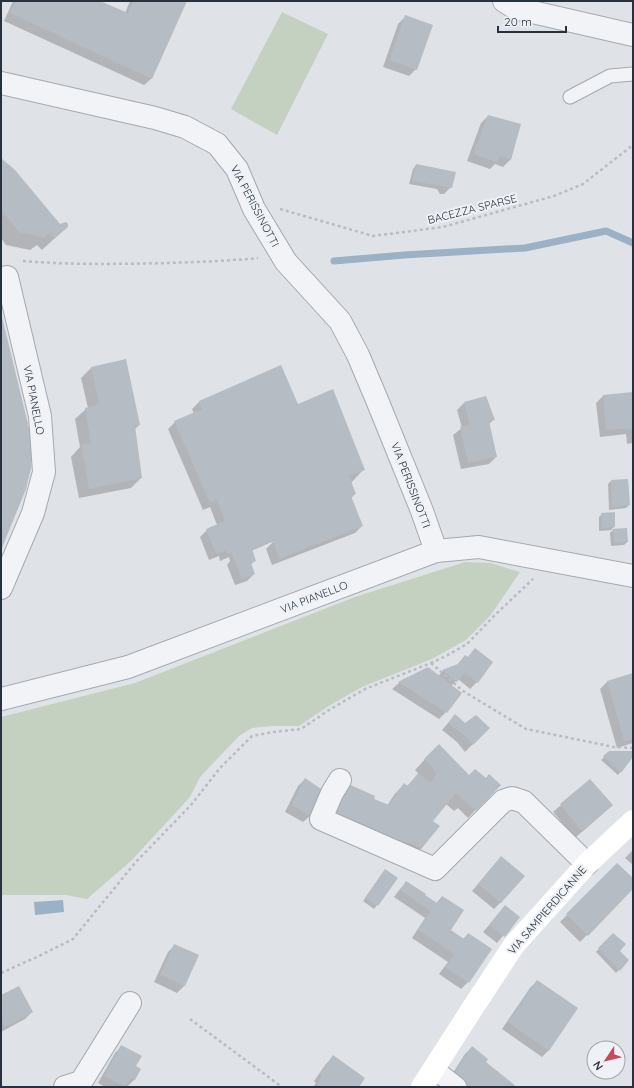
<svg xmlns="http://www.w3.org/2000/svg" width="634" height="1088" font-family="Quicksand,sans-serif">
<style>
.green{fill:#c5d1c0}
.water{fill:#9bb1c6}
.shadow{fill:#0003}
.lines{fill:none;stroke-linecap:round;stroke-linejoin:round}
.stream{stroke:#9bb1c6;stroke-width:7}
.building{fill:#b6bcc4}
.service-casing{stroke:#a4a9b1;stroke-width:15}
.pedestrian-casing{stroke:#a4a9b1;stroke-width:21}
.minor-casing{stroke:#a4a9b1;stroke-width:24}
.tertiary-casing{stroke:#a4a9b1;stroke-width:24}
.path{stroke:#b9bdc2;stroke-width:2.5;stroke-dasharray:3 3;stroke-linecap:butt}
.service{stroke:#f1f3f6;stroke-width:13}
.pedestrian{stroke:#f1f3f6;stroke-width:19}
.minor{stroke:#f1f3f6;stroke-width:22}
.tertiary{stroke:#f1f3f6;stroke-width:22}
.secondary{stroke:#fff;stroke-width:22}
.labels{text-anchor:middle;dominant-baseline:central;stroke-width:4;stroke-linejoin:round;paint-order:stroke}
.street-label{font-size:11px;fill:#28313e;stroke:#eef1f5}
</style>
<rect width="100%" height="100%" fill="#dfe2e7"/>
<g class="green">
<path d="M282,12L328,34L277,135L231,109Z"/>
<path d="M465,562L490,563L520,572L490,616L466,640L432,659L362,687L327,707L299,726H271L252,728L239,736L200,777L190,797L132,860L87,899L66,895H1V717L135,683L355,597Z"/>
</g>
<path class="water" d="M63,900L64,912L35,915L34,902Z"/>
<g class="shadow">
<path d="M13,1H98L125,13L130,1H186L151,79L144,85L4,21Z"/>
<path d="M405,17L416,69L409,76L383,67L398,24Z"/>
<path d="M488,116L520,125L510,160L503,167L495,164L490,169L467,161L481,123Z"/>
<path d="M1,160L60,225L67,227L42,250L37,245L30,250L6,245L1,238Z"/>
<path d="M416,165L451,187L444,194H440L437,189L409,184L413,169Z"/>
<path d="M281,367L298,405L363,470L351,483L355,494L351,498L362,526L355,533L272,565L266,549L274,541L251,551L255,561L250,565L254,574L247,581L235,585L227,565L230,561L229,557L220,561L219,556L209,560L200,537L207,530L217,525L210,507L203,510L168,429L175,422L194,414L192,409L199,402Z"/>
<path d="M91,368L139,425L134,430L141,478L131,488L79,498L71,457L80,447L75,419L86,409L88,408L81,378Z"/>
<path d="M633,393V443L627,444L626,434L600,437L596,403L603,396Z"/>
<path d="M464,403L493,420L488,425L496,457L489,464L461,469L453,435L462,428L457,410Z"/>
<path d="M611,481L629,505L626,508L609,510L608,484Z"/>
<path d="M602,514L614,527L611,530L626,529L627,542L624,545L611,546L610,533L613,530L599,531V517Z"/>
<path d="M475,649L492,662L477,682L470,689L458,679L451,686L446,712L439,719L392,689L399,683L428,668L438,676L443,671L456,666L465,656L467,658Z"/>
<path d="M633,674V743L617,748L600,689L607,682Z"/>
<path d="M455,715L465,724L489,728L465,752L457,742L442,730Z"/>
<path d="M610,752H633V755L618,775L601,760Z"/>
<path d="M429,755L469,776L485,779L499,785L468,818L458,808L454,811L446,804L431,821L422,848L411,858L357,834L373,800L387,806L394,795L404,784L407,786L419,774L415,770Z"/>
<path d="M305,779L310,816L303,822L285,812L298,786Z"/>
<path d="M590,780L604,812L575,838L553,812Z"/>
<path d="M633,850V865L625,858Z"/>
<path d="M495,864L501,902L494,909L472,891Z"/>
<path d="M617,864L633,880V888L580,942L560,922Z"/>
<path d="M382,874L397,878L374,909L363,901Z"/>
<path d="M407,882L435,904L442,897L449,930L463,939L468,934V982L461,989L439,974L448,962L412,938L425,918L394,897L400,889Z"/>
<path d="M505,907L518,917L497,943L483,932Z"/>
<path d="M613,934L619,951L628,960L616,973L596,952Z"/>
<path d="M175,945L198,955L184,986L177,993L154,982L168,952Z"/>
<path d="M537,981L549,1050L542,1057L502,1029L530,988Z"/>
<path d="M1,997L32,1012L25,1019L1,1032Z"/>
<path d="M122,1046L135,1067L140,1069L134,1080L127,1087H105L98,1083L115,1053Z"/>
<path d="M472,1047L484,1063L515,1087L446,1084L465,1054Z"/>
<path d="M333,1057L357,1087H313L316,1083L314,1081L326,1064Z"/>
</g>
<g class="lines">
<path class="stream" d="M334,261L404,255L525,248L606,231L633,243"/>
</g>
<g class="building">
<path d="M16,1H100L128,13L133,1H187L152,79L10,13Z"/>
<path d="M405,15L433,25L417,70L389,60Z"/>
<path d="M488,115L521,124L511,160L501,156L497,162L473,154Z"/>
<path d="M1,158L15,170L60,224L66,222L68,224V227L55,238L50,233L44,238L19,232L1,210Z"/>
<path d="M416,164L456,172L452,188L412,181Z"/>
<path d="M1,313L29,428L31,449V468L26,489L1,550Z"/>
<path d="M126,359L140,425L135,426L142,478L89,489L81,445L91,443L85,408L99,404L91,367Z"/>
<path d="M281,365L298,404L333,389L365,470L349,476L356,494L351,496L363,526L279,559L273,541L252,549L256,561L251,563L255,574L242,579L231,553L227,554L226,550L216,554L206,529L225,521L217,500L210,503L174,421L202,409L199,401Z"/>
<path d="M633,392V428L606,430L603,395Z"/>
<path d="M486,396L495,420L489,421L497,457L468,463L460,427L470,425L464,402Z"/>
<path d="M628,479L630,505L612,507L611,480Z"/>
<path d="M615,512V527L602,528L601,513Z"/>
<path d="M627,528L628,542L614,543L613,529Z"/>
<path d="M475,648L493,662L478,683L465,673L457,682L442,670L458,664L465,655L468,657Z"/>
<path d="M428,667L462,693L447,713L398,682Z"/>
<path d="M633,673V739L624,741L607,681Z"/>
<path d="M455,714L465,723L476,715L490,728L473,745L464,735L448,723Z"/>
<path d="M439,744L469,775L475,769L486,778L489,774L501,785L476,811L456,793L433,821L440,826L422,848L404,841L403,842L363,827L332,818L346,783L375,796L374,799L389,805L404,783L408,786L418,773L431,783L437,773L424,759Z"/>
<path d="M609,751H633V757L621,773L603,756Z"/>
<path d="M305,778L324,791L311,816L291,805Z"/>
<path d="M590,779L613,805L582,832L560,804Z"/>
<path d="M501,856L525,876L501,903L478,884Z"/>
<path d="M617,863L633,878V889L588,936L566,914Z"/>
<path d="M385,869L398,878L378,906L365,898Z"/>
<path d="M406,881L426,894L425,895L437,903L442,896L464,910L451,930L464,939L468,933L492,949L469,983L445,967L454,954L418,930L431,911L400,890Z"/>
<path d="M505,905L520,917L505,937L489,925Z"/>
<path d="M613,933L626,944L620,951L629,960L620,971L598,948Z"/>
<path d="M174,944L199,955L185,986L160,975Z"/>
<path d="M537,980L578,1008L549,1051L508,1022Z"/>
<path d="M19,986L33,1012L5,1027L1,1019V995Z"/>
<path d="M121,1045L142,1056L136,1066L141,1069L135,1080L131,1078L126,1087L104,1076Z"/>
<path d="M472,1046L488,1059L486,1062L517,1087H465L452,1077Z"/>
<path d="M333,1055L365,1078L359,1087H319L316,1085L322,1076L320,1074Z"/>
</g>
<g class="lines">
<g class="service-casing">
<path id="service" d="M570,97L610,76L633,74"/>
</g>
<g class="pedestrian-casing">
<path id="pedestrian" d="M434,1069L457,1087"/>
</g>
<g class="minor-casing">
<g id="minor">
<path d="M504,1L515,8L633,35"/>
<path d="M1,83L155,118L185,127L217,144L237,169L254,209L286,262L340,321L358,355L377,400L422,511L436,551"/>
<path d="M1,588L33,513L44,472L40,416L7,277"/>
<path d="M340,780L332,793L321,819L435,869L503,801L512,798L524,802L587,864"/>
<path d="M65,1087L81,1082L130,1003"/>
</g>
</g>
<g class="tertiary-casing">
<path id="tertiary" d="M1,699L128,667L436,551L479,547L633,576"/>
</g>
<g class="path">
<path d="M280,209L373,236L443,227L554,196L583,184L633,145"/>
<path d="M23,261C71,265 119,264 167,263C197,262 228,261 258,258"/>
<path d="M431,663L463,691L526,729L614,747L633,748"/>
<path d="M1,973L39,956L73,939L135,863L191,805L220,768L252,736L273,732L301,729L329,710L365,689L431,663L446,656L467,644L495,615L533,579"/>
<path d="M190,1019L282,1087"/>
</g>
<use href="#service" class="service"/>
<use href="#pedestrian" class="pedestrian"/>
<use href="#minor" class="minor"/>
<use href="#tertiary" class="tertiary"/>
<path class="secondary" d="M422,1087L472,1009L514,945L587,864L633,821"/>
</g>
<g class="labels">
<g class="street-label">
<text transform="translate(255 206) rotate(62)">VIA PERISSINOTTI</text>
<text transform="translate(472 209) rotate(-14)">BACEZZA SPARSE</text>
<text transform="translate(34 400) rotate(79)">VIA PIANELLO</text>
<text transform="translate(411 485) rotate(69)">VIA PERISSINOTTI</text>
<text transform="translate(314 597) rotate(-21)">VIA PIANELLO</text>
<text transform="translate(547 910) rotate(-49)">VIA SAMPIERDICANNE</text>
</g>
</g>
<rect width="634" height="1088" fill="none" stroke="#28313e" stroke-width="4"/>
<g transform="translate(606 1060) rotate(235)"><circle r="19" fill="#eef1f5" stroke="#9fa4ac"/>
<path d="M0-3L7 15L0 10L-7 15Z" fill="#c7495e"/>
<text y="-6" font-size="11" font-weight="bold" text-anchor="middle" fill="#28313e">N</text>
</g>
<path d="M498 26v6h68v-6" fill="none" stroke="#28313e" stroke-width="2"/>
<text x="504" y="26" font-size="12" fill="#28313e" stroke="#eef1f5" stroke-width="3" paint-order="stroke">20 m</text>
</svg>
